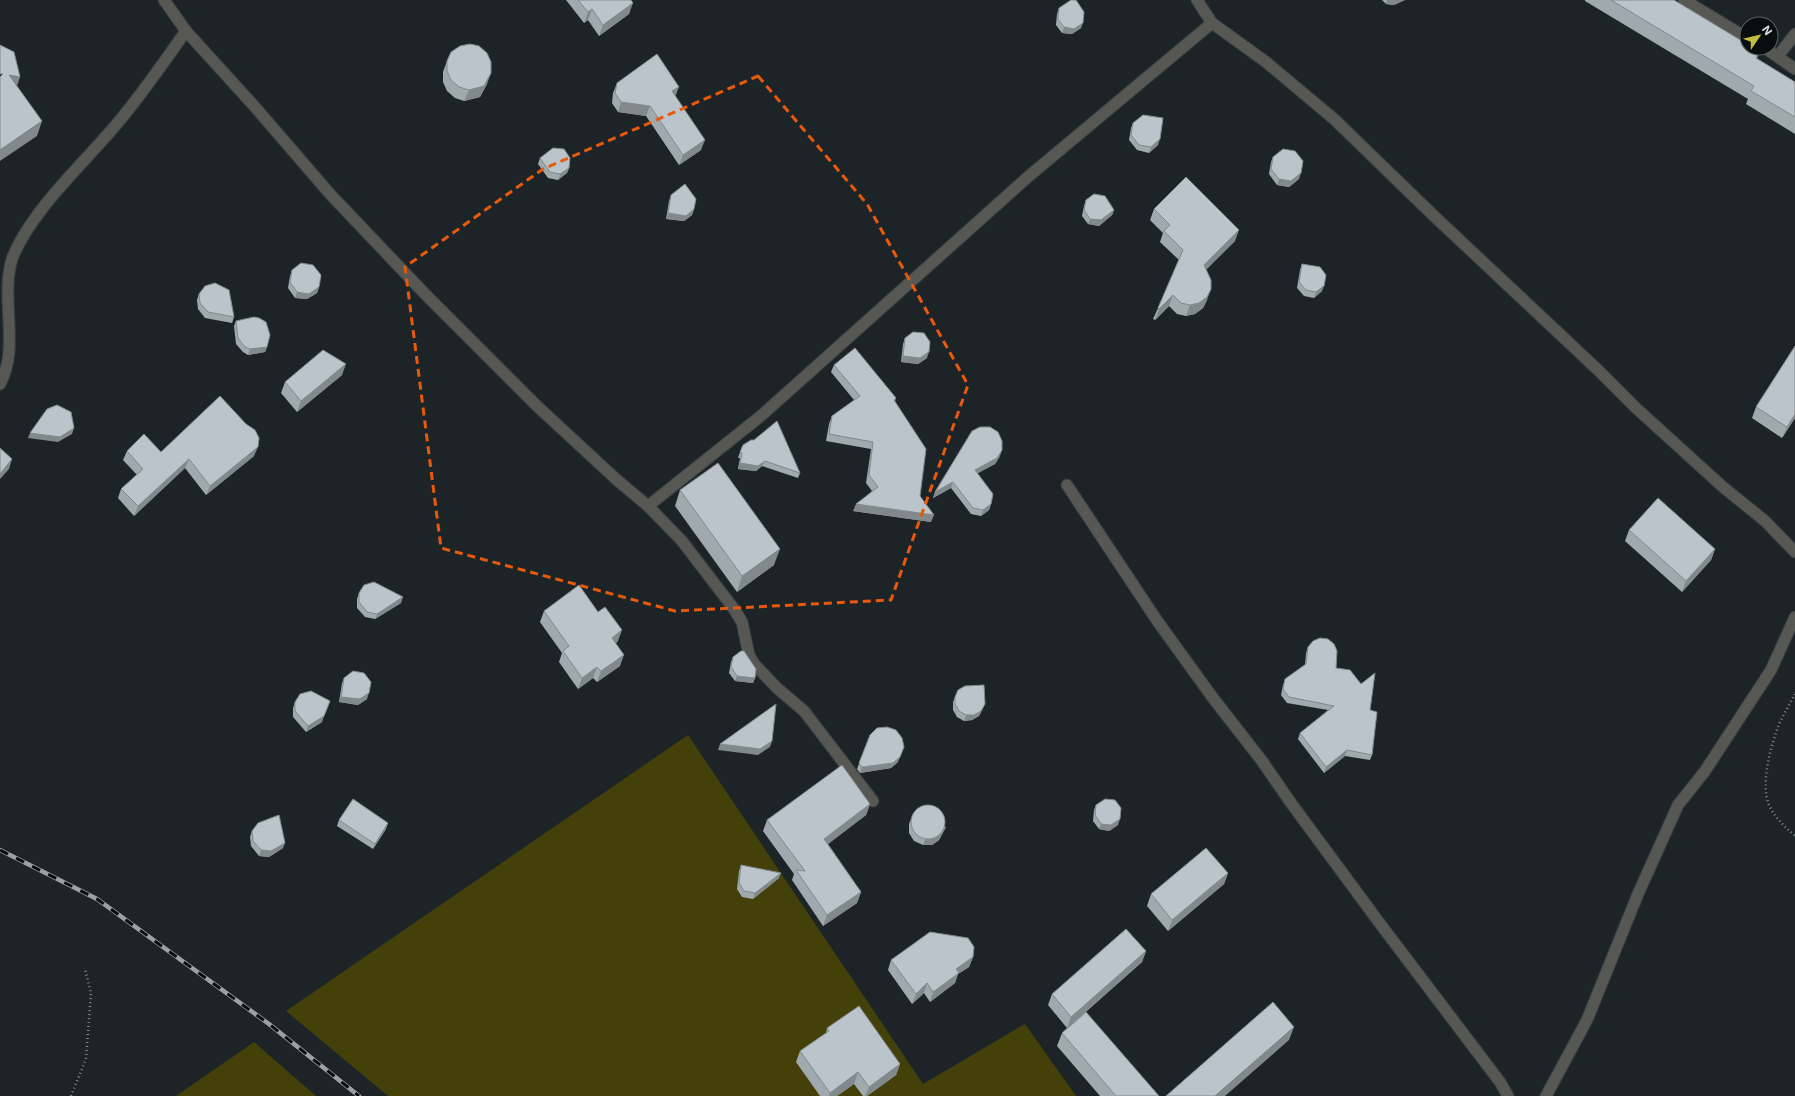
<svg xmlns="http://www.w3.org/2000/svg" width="1795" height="1096" font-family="Inter,sans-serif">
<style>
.green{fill:#434109}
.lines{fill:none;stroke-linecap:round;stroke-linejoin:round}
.service-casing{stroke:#363e42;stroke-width:13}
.minor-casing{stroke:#363e42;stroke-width:13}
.path{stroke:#82898c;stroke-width:2.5;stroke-dasharray:1 3;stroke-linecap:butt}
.service{stroke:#575753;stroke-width:11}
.minor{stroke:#575753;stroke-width:11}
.rail-casing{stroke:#9ba1a5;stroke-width:4.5}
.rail{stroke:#090d0f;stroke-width:3;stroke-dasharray:9;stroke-linecap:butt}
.wall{fill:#a0a9ae}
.shaded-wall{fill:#82898d}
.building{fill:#bac4ca;stroke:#82898d}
.marked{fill:none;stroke:#e8590c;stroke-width:3;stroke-dasharray:8 5;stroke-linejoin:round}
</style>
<rect width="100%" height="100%" fill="#1c2428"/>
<g class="green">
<path d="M688,735L923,1084L1025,1024L1076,1096H388L286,1011Z"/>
<path d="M254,1042L316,1096H176Z"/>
</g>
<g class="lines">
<g class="service-casing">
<g id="service">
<path d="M1684,0L1747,38"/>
<path d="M1765,48L1795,69"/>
<path d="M1778,56L1795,34"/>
</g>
</g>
<g class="minor-casing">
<g id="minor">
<path d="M164,0L186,31L255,107L330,194L426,295L537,406L617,480L648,506L682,541L734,609L742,622L749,655L755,665L777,688L804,711L873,801"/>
<path d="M1197,0L1212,23L1266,62L1334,119L1434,216L1598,370L1636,408L1723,487L1765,521L1795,552"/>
<path d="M0,384C20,348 0,299 12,259C30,212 82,165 115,126C141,96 163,63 186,31"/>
<path d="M1067,485L1158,622L1213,698L1262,761L1291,803L1381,925L1500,1082L1508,1096"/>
<path d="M648,506L762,415L1029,176L1212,23"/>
<path d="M1546,1096L1587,1020L1638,894L1678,805L1705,771L1771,670L1795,617"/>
</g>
</g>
<g class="path">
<path d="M1795,694C1789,706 1780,719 1776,733C1769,753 1761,786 1769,805C1775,818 1785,827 1795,836"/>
<path d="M71,1096L86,1059L91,993L85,969"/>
</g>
<use href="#service" class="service"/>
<use href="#minor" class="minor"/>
<g class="rail-casing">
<path id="rail" d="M0,850L97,899L269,1024L359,1096"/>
</g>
<use href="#rail" class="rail"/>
</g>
<g class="wall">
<path d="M566,0H631L629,14L599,36L588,20L584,23Z"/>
<path d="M1382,0H1405L1394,5L1386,4Z"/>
<path d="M1585,0H1674L1759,52L1757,59L1795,82V134L1746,104L1748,99L1585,1Z"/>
<path d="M1059,8L1081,28L1072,34L1062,33L1056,25L1057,14Z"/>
<path d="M447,61L487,84L480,97L464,101L455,98L447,91L443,82V72Z"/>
<path d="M617,83L675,95L701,150L679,165L646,116L618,112L612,103L613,93Z"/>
<path d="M1133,123L1158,145L1149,153L1137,150L1129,140L1131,128Z"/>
<path d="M1273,157L1299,179L1289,187L1277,185L1269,174L1271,162Z"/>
<path d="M540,158L569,168L567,173L558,180L548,178L538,164Z"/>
<path d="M671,195L694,209L692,215L684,221L666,219L669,201Z"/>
<path d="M1086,200L1114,210L1112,215L1099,226L1088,224L1082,216L1084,206Z"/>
<path d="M1154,209L1235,241L1206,269L1207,300L1203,308L1195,314L1186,316L1177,314L1169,306L1155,320L1153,319L1158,308L1179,260L1160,242L1163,233L1150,220Z"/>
<path d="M1302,264L1322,291L1314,298L1304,296L1297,288L1300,270Z"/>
<path d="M292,270L319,287L317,293L307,299L295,298L288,288L290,276Z"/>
<path d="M199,294L234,317L232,323L205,318L198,309L197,300Z"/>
<path d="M236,321L267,347L265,352L248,355L243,352L236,344L234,326Z"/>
<path d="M905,338L927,358L918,364L901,362L903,344Z"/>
<path d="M1795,346V418L1782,438L1752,418L1756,407Z"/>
<path d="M834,365L896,398L895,401L920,496L931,522L853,511L872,491L866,483L871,449L826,441L829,424L832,416L854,400L831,372Z"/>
<path d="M342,375L297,412L281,393L285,382Z"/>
<path d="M127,451L161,452L254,456L206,495L185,468L134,516L118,498L121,489L137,475L123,460Z"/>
<path d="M740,452L800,473L798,478L762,466L756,471L738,469L740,458H738Z"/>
<path d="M1000,456L995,464L977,473L991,504L989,510L981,516L971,514L951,488L933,498L935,492Z"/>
<path d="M680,490L774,565L737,592L675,506Z"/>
<path d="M1629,530L1715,549L1711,560L1682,592L1625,541Z"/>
<path d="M359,593L401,603L375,619L365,617L357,608V599Z"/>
<path d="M544,611L598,612L618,641L616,643L620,666L597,682L593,678L578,689L559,662L562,653L540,622Z"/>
<path d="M1308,647L1336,668L1370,710L1372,755L1370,760L1345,756L1324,773L1298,739L1300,733L1328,710L1287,703L1281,695L1283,685L1285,679L1305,665L1306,653Z"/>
<path d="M733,657L755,678L753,683L735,681L729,673L731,662Z"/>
<path d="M344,678L367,699L358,705L339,702L342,683Z"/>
<path d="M955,697L985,704L979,716L972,720L964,721L957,717L953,710V702Z"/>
<path d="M295,702L322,722L306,732L293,717V708Z"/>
<path d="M870,735L898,762L891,768L860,773L857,769Z"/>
<path d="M870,804L866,815L828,844L861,892L857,903L823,926L792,880L794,874L763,831L767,820Z"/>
<path d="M1096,805L1118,825L1109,831L1099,829L1093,821L1094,810Z"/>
<path d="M911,819L946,827L939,840L932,845H923L914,841L909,833V824Z"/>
<path d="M339,820L386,829L373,849L337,826Z"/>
<path d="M252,831L283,848L269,857L259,856L251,846L250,837Z"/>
<path d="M741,865L779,878L753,899L742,897L737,889L739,871Z"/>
<path d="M1228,873L1224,884L1168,931L1147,906L1151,894Z"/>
<path d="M1146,951L1142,962L1070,1026L1159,1096H1100L1057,1046L1062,1033L1067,1028L1048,1005L1052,994Z"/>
<path d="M973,957L969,967L958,974L955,983L930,1002L924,993L912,1004L888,970L891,960Z"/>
<path d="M827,1028L900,1064L896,1075L867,1096H863L854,1084L837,1096H820L796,1062L800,1051L826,1033Z"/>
</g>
<g class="shaded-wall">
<path d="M1387,0H1405L1394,5L1386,4Z"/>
<path d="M633,3L629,14L599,36L603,25Z"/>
<path d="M592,9L588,20L584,23L588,12Z"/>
<path d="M1083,23L1081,28L1072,34L1062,33L1064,27Z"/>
<path d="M491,73L487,84L480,97L464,101L469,90Z"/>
<path d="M9,75L20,77L15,92Z"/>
<path d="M679,87L675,97L672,91Z"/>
<path d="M621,102L650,106L646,116L618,112Z"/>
<path d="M42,121L37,136L0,161V150Z"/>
<path d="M1160,139L1158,145L1149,153L1151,147Z"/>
<path d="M705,140L701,150L679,165L683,155Z"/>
<path d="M569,168L567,173L558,180L560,174Z"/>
<path d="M1301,173L1299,179L1289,187L1277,185L1279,179Z"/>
<path d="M694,209L692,215L684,221L666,219L668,213Z"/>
<path d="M1114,210L1112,215L1099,226L1088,224L1090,219Z"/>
<path d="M1239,230L1235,241L1200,276L1204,265Z"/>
<path d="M1324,286L1322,291L1314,298L1316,292Z"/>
<path d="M319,287L317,293L307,299L295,298L297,292Z"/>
<path d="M1211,289L1207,300L1203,308L1195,314L1186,316L1190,305Z"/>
<path d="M1173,295L1169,306L1155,320L1159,309Z"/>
<path d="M267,347L265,352L248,355L250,349Z"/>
<path d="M929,352L927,358L918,364L901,362L903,356Z"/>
<path d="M346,364L342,375L297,412L301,401Z"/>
<path d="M1795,414V418L1782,438L1787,427Z"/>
<path d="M74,428L72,434L58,442L28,438L30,433Z"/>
<path d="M258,447L254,456L206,495L210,486Z"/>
<path d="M1002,450L1000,456L995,464L973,476L975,470Z"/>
<path d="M12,459L9,469L0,479V474Z"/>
<path d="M189,459L185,468L134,516L138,506Z"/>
<path d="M765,461L762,466L756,471L738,469L740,463Z"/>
<path d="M953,482L951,488L933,498L935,492Z"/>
<path d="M856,504L934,515L931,522L853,511Z"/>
<path d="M991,504L989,510L981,516L983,510Z"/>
<path d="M780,549L774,565L737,592L742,576Z"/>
<path d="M1715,549L1711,560L1682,592L1686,581Z"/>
<path d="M403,597L401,603L375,619L377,614Z"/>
<path d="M622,630L618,641L608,649L612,638Z"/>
<path d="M624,655L620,666L597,682L601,671Z"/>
<path d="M597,667L593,678L578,689L582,678Z"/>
<path d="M737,676L755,678L753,683L735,681Z"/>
<path d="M369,693L367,699L358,705L339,702L341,697Z"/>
<path d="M330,701L322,722L306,732L308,726Z"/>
<path d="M985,704L979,716L972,720L964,721L966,715Z"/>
<path d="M772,741L770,747L758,755L718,750L720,744Z"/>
<path d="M1347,750L1345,756L1324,773L1326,767Z"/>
<path d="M900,757L898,762L891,768L860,773L862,767Z"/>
<path d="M870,804L866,815L820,850L824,839Z"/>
<path d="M1120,819L1118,825L1109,831L1099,829L1101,824Z"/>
<path d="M388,823L386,829L373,849L375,844Z"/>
<path d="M946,827L939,840L932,845H923L925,840Z"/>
<path d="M285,843L283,848L269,857L259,856L261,850Z"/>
<path d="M781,873L779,878L753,899L755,893Z"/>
<path d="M1228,873L1224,884L1168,931L1172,920Z"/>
<path d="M861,892L857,903L823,926L827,915Z"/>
<path d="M1146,951L1142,962L1067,1028L1071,1017Z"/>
<path d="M973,957L969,967L958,974L955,983L930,1002L933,992L956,969Z"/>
<path d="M927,983L924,993L912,1004L916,994Z"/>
<path d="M1294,1027L1289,1040L1225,1096H1215Z"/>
<path d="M900,1064L896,1075L867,1096H865L869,1087Z"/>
<path d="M858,1072L854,1084L837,1096H829L830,1093Z"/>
</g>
<g class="building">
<path d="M578,0H631L633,3L603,25L592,9L588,12Z"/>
<path d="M1071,0H1076L1084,12L1083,23L1074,29L1064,27L1058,19L1059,8Z"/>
<path d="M1611,0H1674L1747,44V48H1753L1759,52L1756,58L1795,82V117L1751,91L1754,86Z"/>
<path d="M470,44L479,46L487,53L491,62V73L484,86L469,90L459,87L451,80L447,71V61L451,52L460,46Z"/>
<path d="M0,45L14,52L20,77L9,75L42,121L0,150V77L3,74H0Z"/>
<path d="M657,54L679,87L672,91L705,140L683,155L650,106L621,102L615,93L617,83Z"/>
<path d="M1143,115L1163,118L1160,139L1151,147L1139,145L1131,135L1133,123Z"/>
<path d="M553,148L564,149L570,158L569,168L560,174L550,172L540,158Z"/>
<path d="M1283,149L1295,151L1303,161L1301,173L1291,181L1279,179L1271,169L1273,157Z"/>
<path d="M1186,177L1239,230L1204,265L1211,280V289L1207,297L1199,303L1190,305L1181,303L1173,295L1159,309L1158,308L1183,250L1164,231L1170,225L1154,209Z"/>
<path d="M685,184L696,199L694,209L686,216L668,213L671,195Z"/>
<path d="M1094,194L1105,196L1114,210L1101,220L1090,219L1084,210L1086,200Z"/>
<path d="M301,263L313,265L321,275L319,287L309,294L297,292L290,282L292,270Z"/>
<path d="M1302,264L1320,267L1326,275L1324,286L1316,292L1306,290L1299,282Z"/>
<path d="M215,283L229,290L234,317L208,312L200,303L199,294L205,286Z"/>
<path d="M254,317L259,318L266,322L270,335L267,347L250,349L245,347L238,338L236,321Z"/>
<path d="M913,332L924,333L930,342L929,352L920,358L903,356L905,338Z"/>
<path d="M1795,346V414L1787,427L1756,407Z"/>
<path d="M855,348L896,398L894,400L926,449L920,496L934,515L856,504L878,487L869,475L873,442L829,434L832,416L860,396L834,365Z"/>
<path d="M323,350L346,364L301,401L285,382Z"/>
<path d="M220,396L246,424L255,430L259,438L258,447L210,486L189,459L138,506L121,489L143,469L127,451L144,434L161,452Z"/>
<path d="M57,405L71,412L74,428L60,437L30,433L47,409Z"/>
<path d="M777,421L800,473L765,461L758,466L740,463L742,453L740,452L743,445L751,440H754Z"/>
<path d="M980,427H990L998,432L1002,441V450L997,458L975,470L993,494L991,504L983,510L973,508L953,482L935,492L972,431Z"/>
<path d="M0,448L12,459L0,474Z"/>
<path d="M718,463L780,549L742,576L680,490Z"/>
<path d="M1658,498L1715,549L1686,581L1629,530Z"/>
<path d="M374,582L403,597L377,614L367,612L359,602V593L364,585Z"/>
<path d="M579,585L598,612L605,607L622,630L612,638L624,655L601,671L597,667L582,678L563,651L569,646L544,611Z"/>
<path d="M1320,638L1328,639L1334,644L1337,651L1336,668L1350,670L1361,684L1375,673L1370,710L1377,712L1372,755L1347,750L1326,767L1300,733L1334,706L1289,697L1283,689L1285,679L1306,664L1308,647L1313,641Z"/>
<path d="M741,651H744L756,669L755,678L737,676L731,667L733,657Z"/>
<path d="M353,671L364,673L371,682L369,693L360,699L341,697L344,678Z"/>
<path d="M984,685L985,704L981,711L974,715H966L959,711L955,704V697L958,690L965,686Z"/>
<path d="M311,691L330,701L324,716L308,726L295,711V702L300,694Z"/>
<path d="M776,704L772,741L760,749L720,744Z"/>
<path d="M887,727L896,730L902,738L904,747L900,757L893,763L862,767L859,763L870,735L877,728Z"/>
<path d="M842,765L870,804L824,839L861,892L827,915L796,870L805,871L767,820Z"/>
<path d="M353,799L388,823L375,844L339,820Z"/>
<path d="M1105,799L1115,800L1121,808L1120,819L1111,825L1101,824L1095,815L1096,805Z"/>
<circle cx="928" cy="822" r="17"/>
<path d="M279,815L285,843L271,851L261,850L253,841L252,831L258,823Z"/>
<path d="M1206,848L1228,873L1172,920L1151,894Z"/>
<path d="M741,865L781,873L755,893L744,891L739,883Z"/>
<path d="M1126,929L1146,951L1071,1017L1052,994Z"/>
<path d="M930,932L968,938L974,947L973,957L956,969L959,973L933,992L927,983L916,994L891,960Z"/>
<path d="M1273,1002L1294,1027L1215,1096H1166Z"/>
<path d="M859,1006L900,1064L869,1087L858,1072L830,1093L800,1051L829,1031L827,1028Z"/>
<path d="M1086,1012L1159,1096H1116L1062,1033Z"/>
</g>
<path class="marked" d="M758,76L867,204L968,385L891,600L675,611L441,548L405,267L543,169Z"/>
<g transform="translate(1759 36) rotate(55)"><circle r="19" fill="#090d0f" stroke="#5c6163"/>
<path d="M0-3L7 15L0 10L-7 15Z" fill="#c2bd3f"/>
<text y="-6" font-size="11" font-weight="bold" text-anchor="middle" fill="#d9dee1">N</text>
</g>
</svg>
